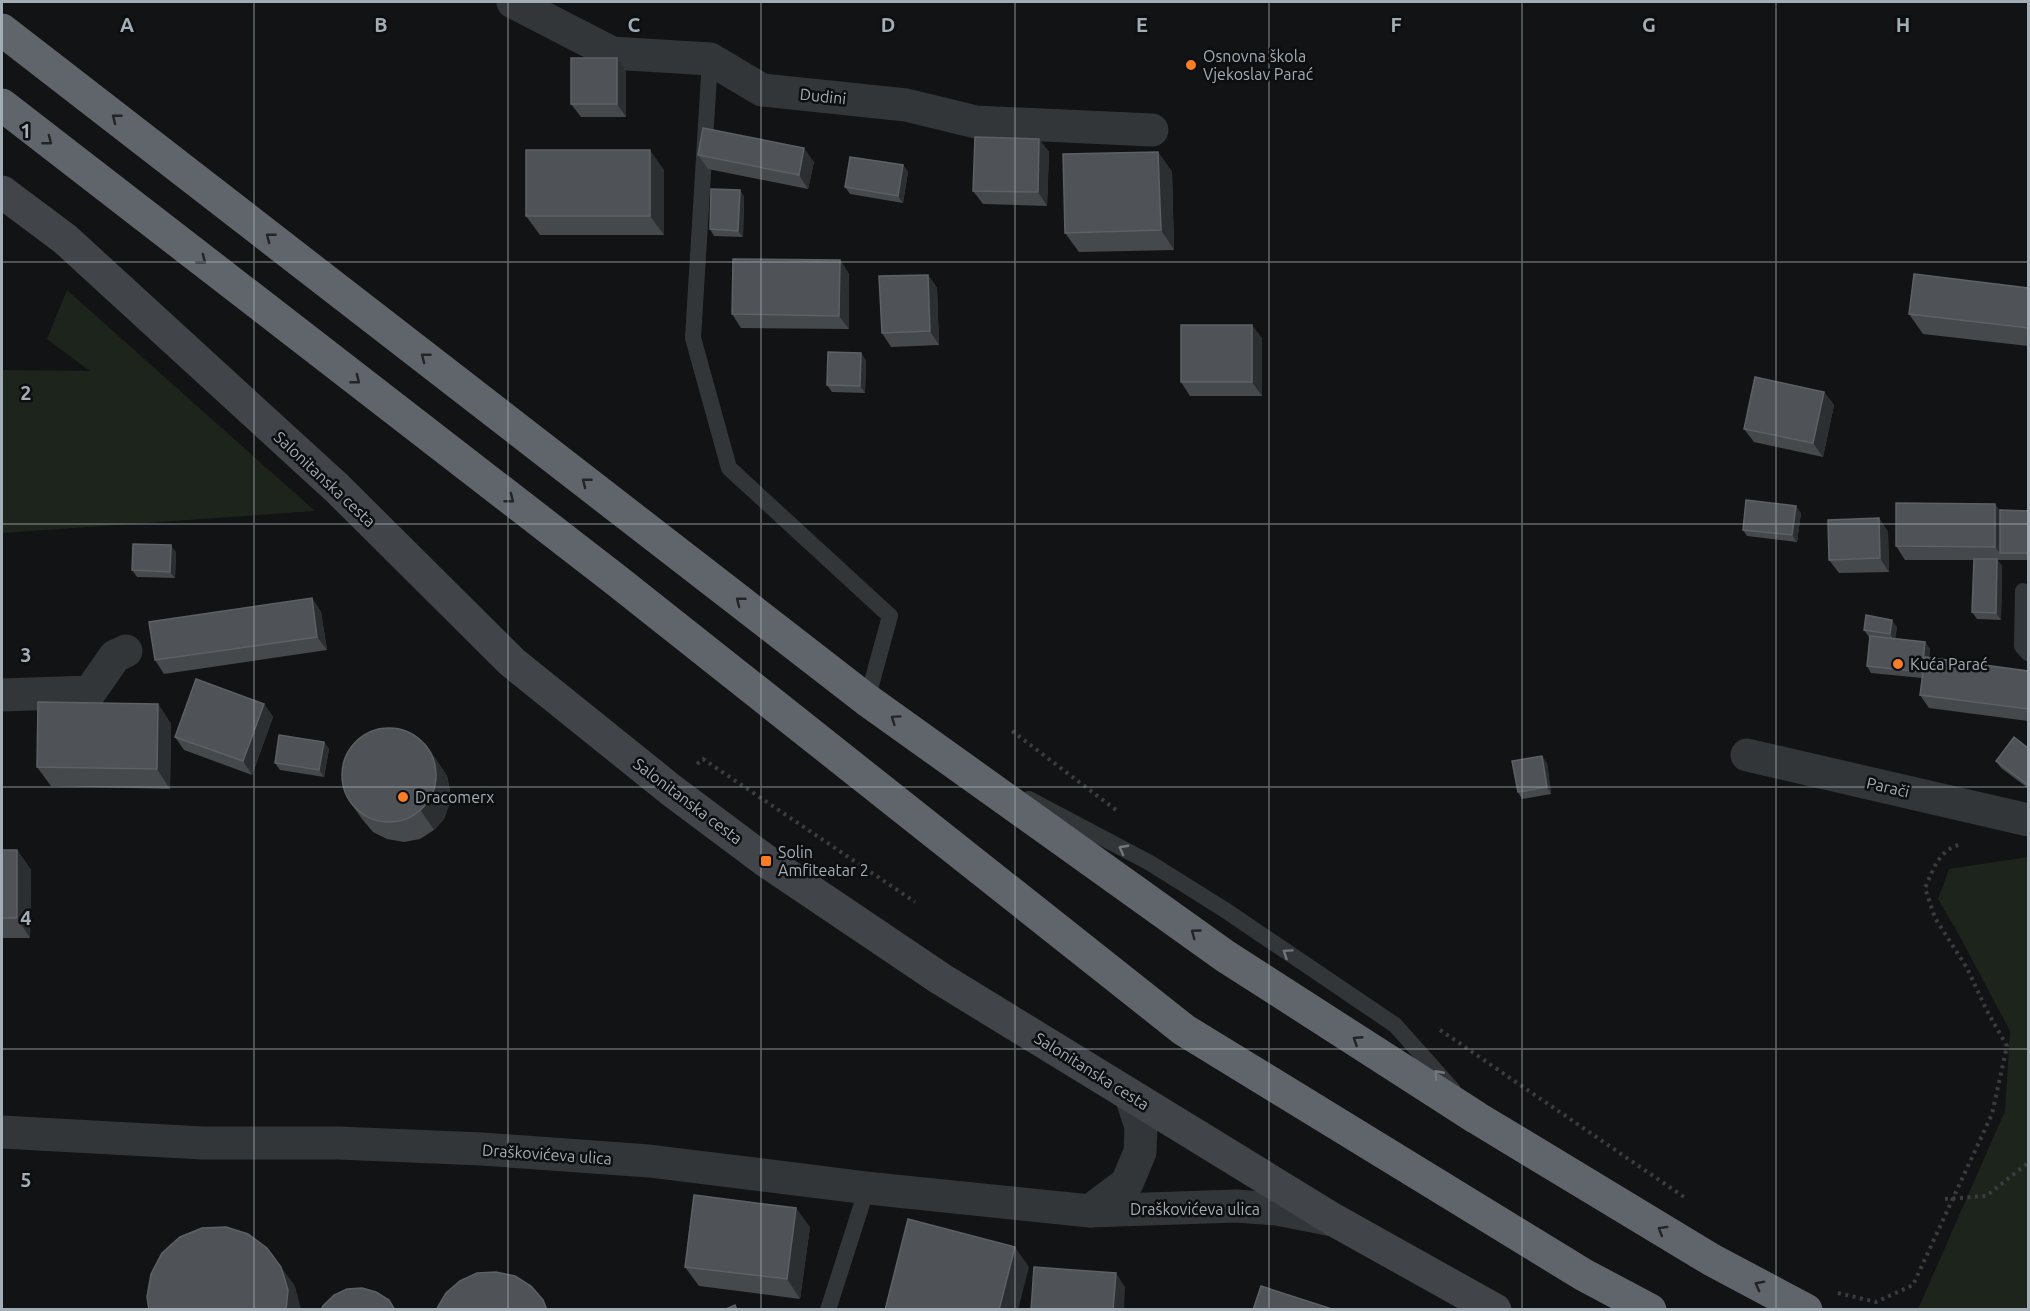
<svg xmlns="http://www.w3.org/2000/svg" width="2030" height="1311" font-family="Ubuntu,sans-serif">
<style>
.green{fill:#1d241c}
.lines{fill:none;stroke-linecap:round;stroke-linejoin:round}
.path{stroke:#393d40;stroke-width:4;stroke-dasharray:3 4.5;stroke-linecap:butt}
.lane{stroke:#333639;stroke-width:16}
.street{stroke:#333639;stroke-width:33}
.secondary{stroke:#414549;stroke-width:33}
.highway{stroke:#5f656a;stroke-width:33}
.wall{fill:#45494c}
.shaded-wall{fill:#2c2f31}
.building{fill:#4f5357;stroke:#5c6166;stroke-width:1.5}
.oneway{stroke:#222426}
.oneway2{stroke:#71777d}
.grid{fill:none;stroke:#a3adb5;stroke-width:1.5;stroke-opacity:0.55}
.poi-dot{fill:#f97d26;stroke:#0d0e0f;stroke-width:2}
.labels{text-anchor:middle;dominant-baseline:central;stroke-width:5;stroke-linejoin:round;paint-order:stroke}
.poi-label{font-size:16px;fill:#a3adb5;stroke:#0d0e0f;text-anchor:start}
.street-label{font-size:16px;fill:#a3adb5;stroke:#0d0e0f}
.grid-label{font-size:20px;text-anchor:middle;font-weight:bold;fill:#a3adb5;stroke:#0d0e0f;stroke-width:5;stroke-linejoin:round;paint-order:stroke}
</style>
<rect width="100%" height="100%" fill="#121314"/>
<g class="green">
<path d="M67,290L315,511L2,533V370L90,371L47,339Z"/>
<path d="M2028,857V1309H1918L2005,1111L2010,1031L1958,933L1938,899L1949,869Z"/>
</g>
<g class="lines">
<g class="path">
<path d="M1012,731L1116,810"/>
<path d="M697,764L703,759L915,902"/>
<path d="M1440,1030L1684,1197"/>
<path d="M1945,1199L1986,1196L2028,1163"/>
<path d="M1838,1293L1876,1302L1913,1285L1992,1114L2007,1046L1987,1011L1967,968L1935,918L1925,888C1934,868 1939,849 1962,844"/>
</g>
<g class="lane">
<path d="M710,59L693,338L729,468L890,616L867,700"/>
<path d="M2023,591L2022,646L2028,653"/>
<path d="M1029,799L1150,863L1225,910L1395,1025L1453,1090"/>
<path d="M828,1310L867,1188"/>
</g>
<g class="street">
<path d="M513,2L612,53L710,59L762,90L906,105L976,122L1152,130"/>
<path d="M2,695L90,692L115,656L126,651"/>
<path d="M1747,755L2028,820"/>
<path d="M2,1132L203,1143H338L482,1149L649,1161L867,1188L1090,1211L1236,1206L1277,1209L1333,1220"/>
<path d="M1090,1211L1127,1183L1140,1152L1141,1127L1131,1096"/>
</g>
<path class="secondary" d="M2,192L65,239L337,488L512,662L671,790L766,861L941,979L1334,1220L1495,1310"/>
<g class="highway">
<path d="M2,30L867,700L1225,956L1477,1118L1712,1260L1806,1310"/>
<path d="M2,105L616,580L1184,1030L1584,1275L1650,1310"/>
</g>
</g>
<g class="wall">
<path d="M617,58L626,71V117H581L571,104Z"/>
<path d="M1039,139L1049,152L1047,206L983,204L973,191Z"/>
<path d="M1158,152L1172,172L1174,250L1079,252L1065,233Z"/>
<path d="M698,155L814,162L808,189L708,169Z"/>
<path d="M903,165L908,172L903,203L850,194L845,187Z"/>
<path d="M664,170V235H540L526,216Z"/>
<path d="M740,190L744,197L743,237L714,236L710,229Z"/>
<path d="M840,260L849,274V329L741,328L732,314Z"/>
<path d="M928,275L937,288L939,345L891,347L882,333Z"/>
<path d="M2028,288V346L1923,334L1909,314Z"/>
<path d="M1262,338V396H1190L1181,382Z"/>
<path d="M866,360L865,393L832,392L827,385Z"/>
<path d="M1824,392L1834,405L1823,457L1754,442L1744,429Z"/>
<path d="M2000,510L2028,511V560H1997L2002,566L2001,620L1977,619L1972,612L1974,560H1905L1896,546Z"/>
<path d="M1801,513L1797,542L1747,536L1743,530Z"/>
<path d="M1879,518L1888,532L1889,572L1839,573L1829,560Z"/>
<path d="M176,552L175,578L137,577L132,570Z"/>
<path d="M312,598L321,612L327,650L164,674L155,660Z"/>
<path d="M1897,627L1895,639L1925,642L1930,649L1929,658L2028,671V721L1929,708L1920,695L1922,678L1871,673L1867,666L1870,637H1869L1864,630Z"/>
<path d="M158,704L171,724L170,789L51,786L37,767Z"/>
<path d="M264,704L273,717L252,775L184,750L175,737Z"/>
<path d="M324,742L329,749L324,777L280,770L275,763Z"/>
<path d="M425,743L447,776L450,790L449,805L444,819L434,830L420,839L404,842L387,839L373,832L362,819L348,799Z"/>
<path d="M2028,748V788L2001,768L1996,761Z"/>
<path d="M1547,763L1551,794L1522,799L1518,792Z"/>
<path d="M2,850H17L31,870L30,938H2Z"/>
<path d="M810,1227L800,1299L699,1286L685,1267Z"/>
</g>
<g class="shaded-wall">
<path d="M617,58L626,71V117L617,104Z"/>
<path d="M1039,139L1049,152L1047,206L1038,192Z"/>
<path d="M804,148L814,162L808,189L799,175Z"/>
<path d="M650,150L664,170V235L650,216Z"/>
<path d="M1158,152L1172,172L1174,250L1161,230Z"/>
<path d="M903,165L908,172L903,203L898,196Z"/>
<path d="M740,190L744,197L743,237L738,231Z"/>
<path d="M840,260L849,274V329L839,316Z"/>
<path d="M928,275L937,288L939,345L930,331Z"/>
<path d="M1252,325L1262,338V396L1252,382Z"/>
<path d="M861,353L866,360L865,393L860,386Z"/>
<path d="M1824,392L1834,405L1823,457L1813,443Z"/>
<path d="M1995,504L2005,517L2000,553L1995,547Z"/>
<path d="M1796,506L1801,513L1797,542L1792,535Z"/>
<path d="M1879,518L1888,532L1889,572L1880,558Z"/>
<path d="M171,545L176,552L175,578L170,572Z"/>
<path d="M1997,559L2002,566L2001,620L1996,613Z"/>
<path d="M312,598L321,612L327,650L317,637Z"/>
<path d="M1892,620L1897,627L1895,641L1890,634Z"/>
<path d="M1925,642L1930,649L1926,678L1922,672Z"/>
<path d="M158,704L171,724L170,789L157,769Z"/>
<path d="M264,704L273,717L252,775L243,761Z"/>
<path d="M324,742L329,749L324,777L319,770Z"/>
<path d="M425,743L447,776L450,790L449,805L444,819L434,830L421,811Z"/>
<path d="M1542,756L1547,763L1551,794L1547,787Z"/>
<path d="M17,850L31,870L30,938L17,918Z"/>
<path d="M796,1208L810,1227L800,1299L787,1279Z"/>
<path d="M1015,1247L1029,1267L1018,1310H999Z"/>
<path d="M281,1267L295,1286L301,1309L286,1310Z"/>
<path d="M1116,1273L1125,1287L1124,1310H1113Z"/>
</g>
<g class="building">
<rect x="571" y="58" width="46" height="46"/>
<path d="M703,128L804,148L799,175L698,155Z"/>
<path d="M975,137L1039,139L1038,192L973,191Z"/>
<rect x="526" y="150" width="124" height="66"/>
<path d="M1158,152L1161,230L1065,233L1063,154Z"/>
<path d="M850,157L903,165L898,196L845,187Z"/>
<path d="M711,189L740,190L738,231L710,229Z"/>
<path d="M733,259L840,260L839,316L732,314Z"/>
<path d="M1914,274L2028,288V328L1909,314Z"/>
<path d="M928,275L930,331L882,333L879,276Z"/>
<rect x="1181" y="325" width="71" height="57"/>
<path d="M828,352L861,353L860,386L827,385Z"/>
<path d="M1755,377L1824,392L1813,443L1744,429Z"/>
<path d="M1746,500L1796,506L1792,535L1743,530Z"/>
<path d="M1896,503L1995,504V547L1896,546Z"/>
<path d="M2000,510L2028,511V553H2000Z"/>
<path d="M1879,518L1880,558L1829,560L1828,520Z"/>
<path d="M133,544L171,545L170,572L132,570Z"/>
<path d="M1974,559H1997L1996,613L1972,612Z"/>
<path d="M312,598L317,637L155,660L149,622Z"/>
<path d="M1866,615L1892,620L1890,634L1864,630Z"/>
<path d="M1870,636L1925,642L1922,672L1867,666Z"/>
<path d="M1925,657L2028,671V709L1920,695Z"/>
<path d="M196,679L264,704L243,761L175,737Z"/>
<path d="M38,702L158,704L157,769L37,767Z"/>
<circle cx="389" cy="775" r="47"/>
<path d="M279,735L324,742L319,770L275,763Z"/>
<path d="M2014,737L2028,748V785L1996,761Z"/>
<path d="M1542,756L1547,787L1518,792L1512,761Z"/>
<rect x="2" y="850" width="15" height="68"/>
<path d="M694,1195L796,1208L787,1279L685,1267Z"/>
<path d="M908,1219L1015,1247L999,1310H885Z"/>
<path d="M226,1227L248,1234L267,1248L281,1267L288,1290L286,1310H149L147,1297L151,1274L162,1253L180,1237L202,1228Z"/>
<path d="M1034,1267L1116,1273L1113,1310H1031Z"/>
<path d="M496,1272L515,1276L531,1286L543,1300L547,1310H436L446,1293L460,1281L477,1273Z"/>
<path d="M1261,1286L1335,1310H1253Z"/>
<path d="M362,1288L376,1292L389,1300L395,1310H321L323,1306L334,1295L347,1289Z"/>
<path d="M735,1305L737,1310H724Z"/>
</g>
<defs><path id="oneway-chevron" d="M-2-3.5L2.5 0L-2 3.5" fill="none" stroke-width="1.6" stroke-linecap="round" stroke-linejoin="round" transform="scale(1.5)"/></defs>
<g class="oneway">
<use href="#oneway-chevron" transform="translate(116 118) rotate(-142)"/>
<use href="#oneway-chevron" transform="translate(48 141) rotate(38)"/>
<use href="#oneway-chevron" transform="translate(270 237) rotate(-142)"/>
<use href="#oneway-chevron" transform="translate(202 260) rotate(38)"/>
<use href="#oneway-chevron" transform="translate(425 357) rotate(-142)"/>
<use href="#oneway-chevron" transform="translate(356 380) rotate(38)"/>
<use href="#oneway-chevron" transform="translate(586 482) rotate(-142)"/>
<use href="#oneway-chevron" transform="translate(510 499) rotate(38)"/>
<use href="#oneway-chevron" transform="translate(740 601) rotate(-142)"/>
<use href="#oneway-chevron" transform="translate(895 719) rotate(-145)"/>
<use href="#oneway-chevron" transform="translate(1195 933) rotate(-144)"/>
<use href="#oneway-chevron" transform="translate(1357 1040) rotate(-147)"/>
<use href="#oneway-chevron" transform="translate(1662 1230) rotate(-149)"/>
<use href="#oneway-chevron" transform="translate(1759 1285) rotate(-152)"/>
</g>
<g class="oneway2">
<use href="#oneway-chevron" transform="translate(1123 849) rotate(-152)"/>
<use href="#oneway-chevron" transform="translate(1287 953) rotate(-146)"/>
<use href="#oneway-chevron" transform="translate(1438 1074) rotate(-132)"/>
</g>
<path class="grid" d="M254,2V1310M508,2V1310M761,2V1310M1015,2V1310M1269,2V1310M1522,2V1310M1776,2V1310M2,262H2028M2,524H2028M2,787H2028M2,1049H2028"/>
<g class="poi-dot">
<circle cx="1191" cy="65" r="6"/>
<circle cx="1898" cy="664" r="6"/>
<circle cx="403" cy="797" r="6"/>
<rect x="760" y="855" width="12" height="12" rx="3"/>
</g>
<g class="labels">
<g class="poi-label">
<text x="1203" y="56">Osnovna škola<tspan x="1203" dy="18">Vjekoslav Parać</tspan></text>
<text x="1910" y="664">Kuća Parać</text>
<text x="415" y="797">Dracomerx</text>
<text x="778" y="852">Solin<tspan x="778" dy="18">Amfiteatar 2</tspan></text>
</g>
<g class="street-label">
<text transform="translate(823 96) rotate(6)">Dudini</text>
<text transform="translate(325 479) rotate(43)">Salonitanska cesta</text>
<text transform="translate(1888 787) rotate(13)">Parači</text>
<text transform="translate(688 801) rotate(37)">Salonitanska cesta</text>
<text transform="translate(1092 1071) rotate(32)">Salonitanska cesta</text>
<text transform="translate(547 1154) rotate(4)">Draškovićeva ulica</text>
<text x="1195" y="1209">Draškovićeva ulica</text>
</g>
</g>
<g class="grid-label">
<text x="127" y="32">A</text>
<text x="381" y="32">B</text>
<text x="634" y="32">C</text>
<text x="888" y="32">D</text>
<text x="1142" y="32">E</text>
<text x="1396" y="32">F</text>
<text x="1649" y="32">G</text>
<text x="1903" y="32">H</text>
<text x="26" y="138">1</text>
<text x="26" y="400">2</text>
<text x="26" y="662">3</text>
<text x="26" y="925">4</text>
<text x="26" y="1187">5</text>
</g>
<rect width="2030" height="1311" fill="none" stroke="#a3adb5" stroke-width="6"/>
</svg>
